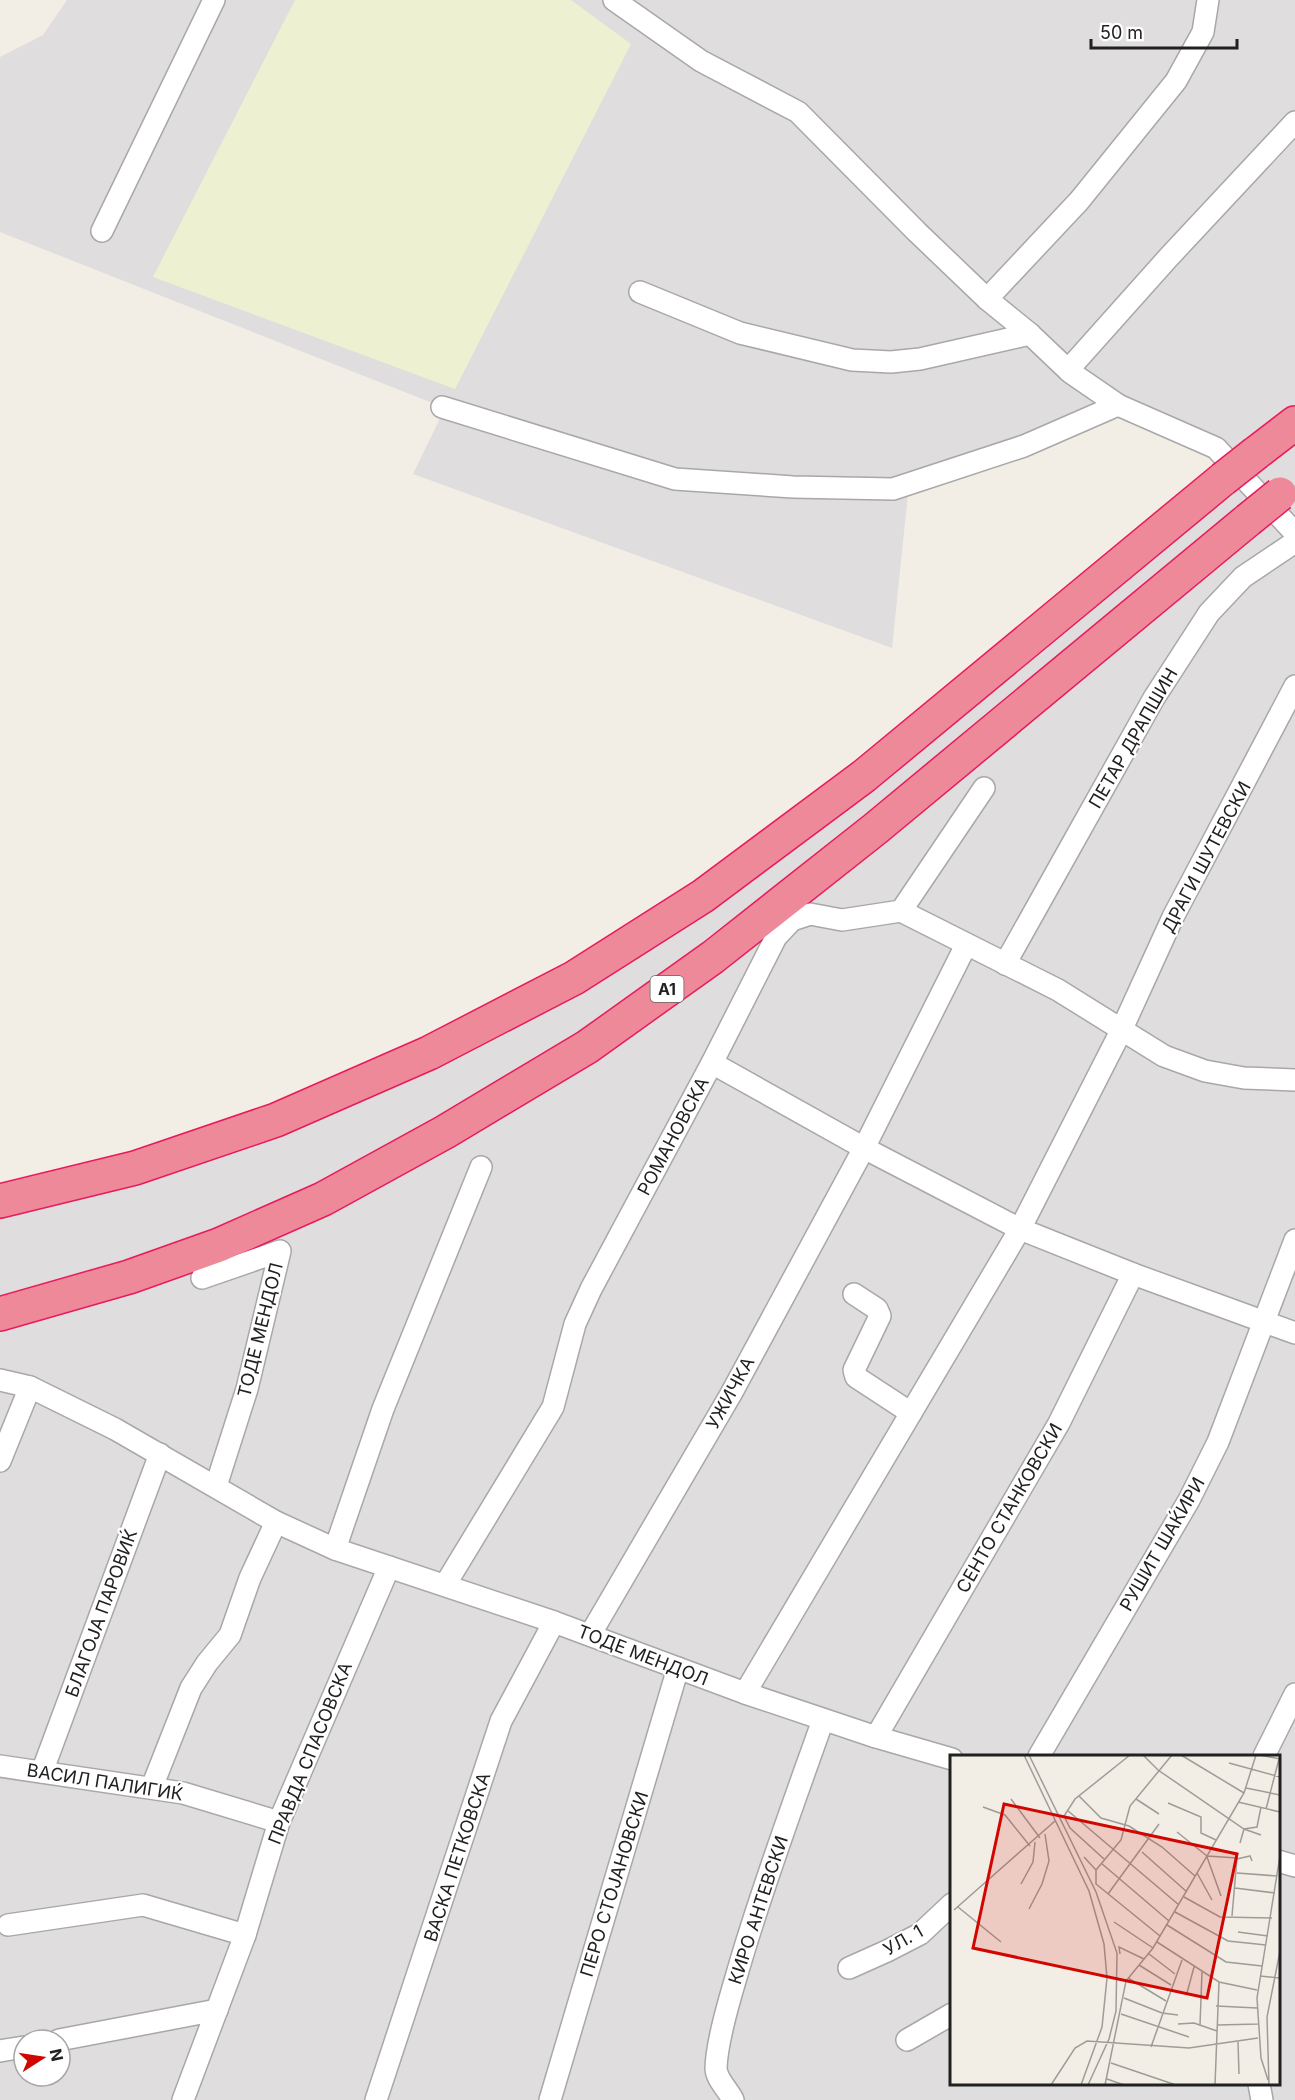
<svg xmlns="http://www.w3.org/2000/svg" width="1295" height="2100" font-family="Inter,sans-serif">
<style>
.residential{fill:#dfdddd;fill-rule:evenodd}
.farmland{fill:#eef1d1}
.lines{fill:none;stroke-linecap:round;stroke-linejoin:round}
.street-casing{stroke:#a8a8a8;stroke-width:24}
.highway-casing{stroke:#e91a5b;stroke-width:36}
.street{stroke:#fff;stroke-width:21}
.highway{stroke:#ee8999;stroke-width:33}
.highway-bridge-casing{stroke:#e91a5b;stroke-width:36;stroke-linecap:butt}
.highway-bridge{stroke:#ee8999;stroke-width:33}
.labels{text-anchor:middle;dominant-baseline:central;stroke-width:4.5;stroke-linejoin:round;paint-order:stroke}
.shield{fill:#fff;stroke:#646464;stroke-width:1.5}
.shield-label{font-size:16px;font-weight:bold;fill:#212121}
.street-label{font-size:18px;fill:#212121;stroke:#fff}
.inset-road{fill:none;stroke:#9e9c97;stroke-width:1.5}
.view{fill:#d10600;fill-opacity:0.15;stroke:#d10600;stroke-width:3}
.inset-edge{fill:none;stroke:#212121;stroke-width:3}
</style>
<rect width="100%" height="100%" fill="#f2eee6"/>
<path class="residential" d="M67,0H1295V2100H0V1201L276,1120L703,896L1223,479L1216,448L1118,405L909,484L892,648L413,474L445,408L0,232V57L43,35ZM952,1756H1278V2084H952ZM24,2040H60V2076H24Z"/>
<path class="farmland" d="M295,0H571L631,44L455,389L153,277Z"/>
<g class="lines">
<g class="street-casing">
<g id="street">
<path d="M614,0L701,61L798,112L917,232L987,299L1030,334L1070,372L1118,405L1216,448L1295,533"/>
<path d="M102,231L214,0"/>
<path d="M640,292L740,333L852,360L891,362L920,359L1030,334"/>
<path d="M987,299L1079,201L1176,81L1203,32L1208,0"/>
<path d="M1068,370L1168,258L1295,122"/>
<path d="M442,407L675,479L793,487L893,489L1024,446L1118,405"/>
<path d="M901,911L1058,990L1164,1056L1205,1071L1244,1078L1295,1080"/>
<path d="M1005,964L1154,698L1209,613L1243,577L1295,542"/>
<path d="M712,1063L864,1148L1020,1229L1133,1274L1295,1333"/>
<path d="M202,1278L280,1251L247,1389L216,1486"/>
<path d="M854,1294L877,1309L880,1316L854,1370L856,1377L911,1413"/>
<path d="M0,1380L30,1387L115,1429L276,1522L335,1549L554,1622L745,1693L876,1737L952,1759"/>
<path d="M0,1461L30,1387"/>
<path d="M335,1549L383,1409L481,1167"/>
<path d="M445,1585L553,1407L575,1324L591,1289L712,1063L776,937L792,920L810,914L842,920L901,911L984,788"/>
<path d="M590,1635L731,1394L864,1148L966,945"/>
<path d="M745,1693L1020,1229L1121,1031L1173,917L1295,686"/>
<path d="M876,1737L1059,1423L1133,1274"/>
<path d="M1039,1756L1189,1500L1218,1442L1295,1240"/>
<path d="M1264,1756L1295,1694"/>
<path d="M0,1766L183,1793L279,1822"/>
<path d="M42,1772L160,1454"/>
<path d="M152,1787L191,1688L207,1663L230,1635L250,1578L276,1522"/>
<path d="M1278,1861L1295,1866"/>
<path d="M8,1925L143,1905L245,1935"/>
<path d="M849,1968L887,1951L920,1934L952,1904"/>
<path d="M59,2040L217,2010"/>
<path d="M907,2040L952,2014"/>
<path d="M0,2051L24,2047"/>
<path d="M1259,2084L1262,2100"/>
<path d="M183,2100L245,1935L279,1822L389,1567"/>
<path d="M376,2100L501,1721L554,1622"/>
<path d="M550,2100L678,1668"/>
<path d="M733,2100C729,2091 716,2079 716,2068C717,2038 733,1988 742,1957C766,1877 795,1799 823,1720"/>
</g>
</g>
<g class="highway-casing">
<g id="highway">
<path d="M1256,453L1295,423"/>
<path d="M0,1201L135,1168L276,1120L429,1053L574,978L703,896L864,776L1223,479"/>
<path d="M0,1314L129,1277L219,1245L323,1199L445,1132L587,1047L713,957L875,829L1248,520"/>
</g>
</g>
<use href="#street" class="street"/>
<use href="#highway" class="highway"/>
<g class="highway-bridge-casing">
<g id="highway-bridge">
<path d="M1223,479L1256,453"/>
<path d="M1248,520L1280,494"/>
</g>
</g>
<use href="#highway-bridge" class="highway-bridge"/>
</g>
<g class="labels">
<rect class="shield" x="650.5" y="976" width="33" height="26" rx="4.5"/>
<g class="shield-label">
<text x="667" y="989">A1</text>
</g>
<g class="street-label">
<text transform="translate(1133 738) rotate(-60)">ПЕТАР ДРАПШИН</text>
<text transform="translate(1206 857) rotate(-62)">ДРАГИ ШУТЕВСКИ</text>
<text transform="translate(673 1136) rotate(-62)">РОМАНОВСКА</text>
<text transform="translate(260 1330) rotate(-76)">ТОДЕ МЕНДОЛ</text>
<text transform="translate(730 1393) rotate(-61)">УЖИЧКА</text>
<text transform="translate(1009 1508) rotate(-60)">СЕНТО СТАНКОВСКИ</text>
<text transform="translate(1162 1544) rotate(-60)">РУШИТ ШАЌИРИ</text>
<text transform="translate(101 1613) rotate(-70)">БЛАГОЈА ПАРОВИЌ</text>
<text transform="translate(643 1655) rotate(21)">ТОДЕ МЕНДОЛ</text>
<text transform="translate(310 1753) rotate(-68)">ПРАВДА СПАСОВСКА</text>
<text transform="translate(105 1782) rotate(9)">ВАСИЛ ПАЛИГИЌ</text>
<text transform="translate(457 1857) rotate(-72)">ВАСКА ПЕТКОВСКА</text>
<text transform="translate(614 1884) rotate(-73)">ПЕРО СТОЈАНОВСКИ</text>
<text transform="translate(758 1910) rotate(-72)">КИРО АНТЕВСКИ</text>
<text transform="translate(903 1940) rotate(-30)">УЛ. 1</text>
</g>
</g>
<g transform="translate(950 1755)">
<rect width="330" height="330" fill="#f2eee6"/>
<path class="inset-road" d="M74,0L139,136L154,189L157,223L152,272L131,330M79,0L146,137L167,198L166,256L159,284L138,330M193,0L208,15L294,74L311,80M231,0L294,38M310,0L330,4M279,8L330,22M296,33L330,40M129,41L151,63L179,71L212,92L245,121M61,44L90,83M186,44L209,59M288,47L330,57M218,48L251,62V78L266,85M33,52L55,60L80,91M316,54L329,4M117,55L229,150M227,77L257,101M290,88L294,74L307,72L311,52M192,97L237,137M257,101L287,103L282,161M134,102L146,115V129L210,181M257,102L271,141M154,104L120,73L114,61L125,44L180,0M287,104L300,101L302,106M151,108L219,166M146,115L171,85L180,51L222,0M247,118L262,145M287,118L327,121M71,129L83,107L85,87M285,133L325,138M158,139L209,69M234,142L270,162L322,163M8,152L51,187M79,154L92,129L99,106L95,79M4,155L105,66M225,157L278,186L316,190M164,167L203,193M217,170L276,207L312,211M288,177L318,181M207,187L269,227L307,235M170,199L169,192L194,204M199,199L225,219M189,210L221,230M310,221L330,223M178,223L216,246M237,238L244,212M174,243L212,258L228,260M266,251L307,253M171,259L239,282M228,269L244,268L267,276M250,270L252,217M268,270L308,269M288,287L289,319M201,292L232,205M161,308L226,330M157,324L174,330M318,325L311,303L307,243L330,101M101,330L125,293L137,286L239,293L308,283M155,330L176,226L203,193L294,38L306,0M265,330L269,227M319,330L317,262L330,196"/>
<path class="view" d="M54,49L287,99L257,243L23,193Z"/>
<rect width="330" height="330" class="inset-edge"/>
</g>
<g transform="translate(42 2058) rotate(78)"><circle r="28" fill="#ffffff" stroke="#a6a6a6" stroke-width="1.5"/>
<path d="M0-4.5L10 22L0 15L-10 22Z" fill="#d10600"/>
<text y="-9" font-size="16" font-weight="bold" text-anchor="middle" fill="#212121">N</text>
</g>
<path d="M1091 39v9h146v-9" fill="none" stroke="#212121" stroke-width="3"/>
<text x="1100" y="39" font-size="18" fill="#212121" stroke="#ffffff" stroke-width="4.5" paint-order="stroke">50 m</text>
</svg>
